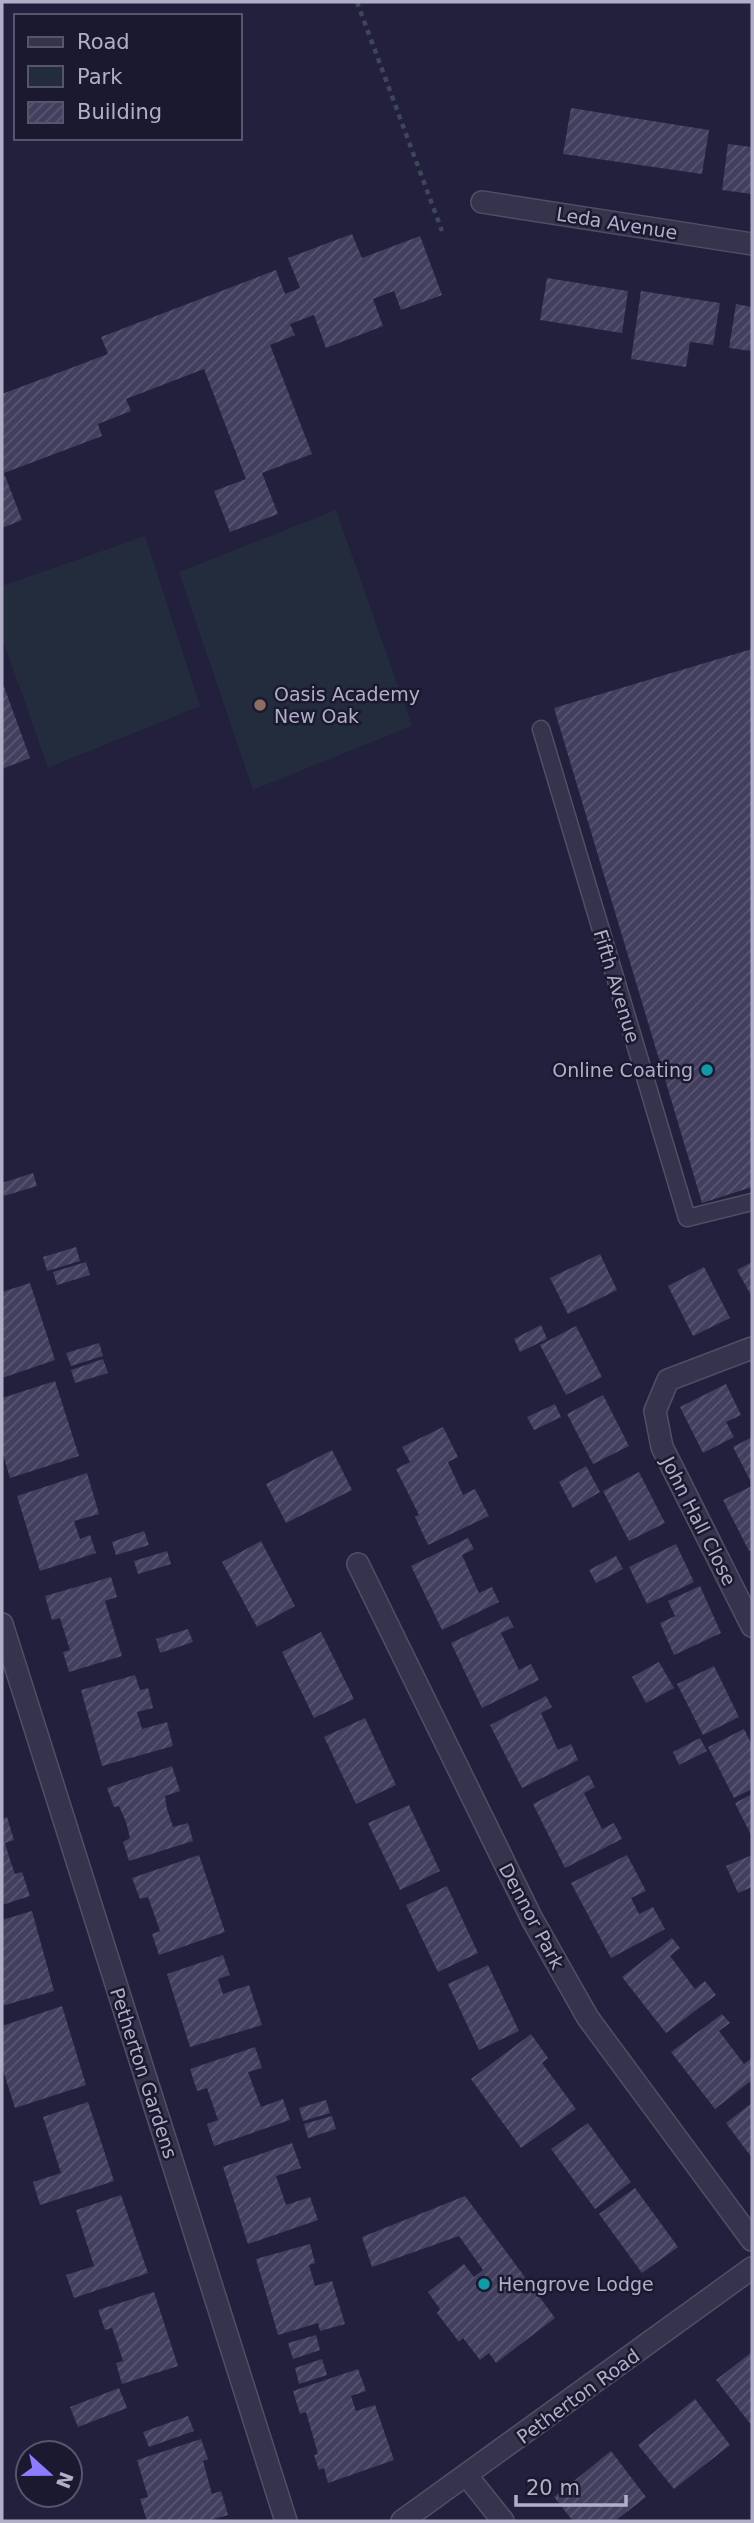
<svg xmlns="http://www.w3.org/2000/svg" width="754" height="2523" font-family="'DejaVu Sans',sans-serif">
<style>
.park{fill:#222c3d}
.building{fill:url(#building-hatch)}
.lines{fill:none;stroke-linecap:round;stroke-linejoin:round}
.lane-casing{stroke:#514e66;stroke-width:19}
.street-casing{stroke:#514e66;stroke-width:24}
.path{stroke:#3c4757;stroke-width:4.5;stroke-dasharray:5 5;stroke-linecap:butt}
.lane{stroke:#36334c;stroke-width:16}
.street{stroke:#36334c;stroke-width:21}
.education-dot{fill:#8d6e63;stroke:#1b1930;stroke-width:2.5}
.culture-dot{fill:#0f9aa8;stroke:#1b1930;stroke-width:2.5}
.labels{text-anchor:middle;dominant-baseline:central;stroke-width:5;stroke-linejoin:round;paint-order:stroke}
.street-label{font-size:19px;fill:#b1aec8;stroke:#1b1930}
.poi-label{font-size:19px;fill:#b1aec8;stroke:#1b1930;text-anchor:start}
</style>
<defs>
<pattern id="building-hatch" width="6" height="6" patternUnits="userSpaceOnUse" patternTransform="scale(1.75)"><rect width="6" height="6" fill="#413e5e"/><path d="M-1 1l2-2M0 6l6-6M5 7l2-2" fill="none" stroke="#5a5774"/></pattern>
</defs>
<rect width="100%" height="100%" fill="#22203c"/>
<g class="park">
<path d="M336,510L412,726L253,790L179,572Z"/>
<path d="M145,536L200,706L48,768L2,637V586Z"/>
</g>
<g class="building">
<path d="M571,108L709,130L702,174L563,154Z"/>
<path d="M728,144L752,147V194L722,190Z"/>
<path d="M352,234L362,258L420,236L442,295L401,310L394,291L373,299L383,326L326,348L314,315L290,324L295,335L270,345L312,454L262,473L278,514L230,532L214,491L246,479L204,369L126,399L131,411L98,424L102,436L4,473L22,520L2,528V394L108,354L101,337L276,270L285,294L300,288L288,258Z"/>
<path d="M547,278L628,291L622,333L540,320Z"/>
<path d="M641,291L720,303L713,345L690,342L686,367L631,359Z"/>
<path d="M736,304L752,307V351L729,348Z"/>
<path d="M752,649V1187L702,1203L554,708Z"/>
<path d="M2,681L30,758L2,769Z"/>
<path d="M33,1173L37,1186L4,1196L2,1183Z"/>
<path d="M76,1247L80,1261L47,1271L43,1257Z"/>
<path d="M600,1254L617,1290L568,1314L550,1278Z"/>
<path d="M86,1262L90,1275L57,1285L53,1272Z"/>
<path d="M752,1262V1297L737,1270Z"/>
<path d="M704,1267L730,1318L693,1336L668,1286Z"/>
<path d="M30,1283L55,1360L2,1378V1292Z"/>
<path d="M541,1325L547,1339L520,1352L514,1339Z"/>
<path d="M576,1326L602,1377L566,1395L540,1345Z"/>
<path d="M99,1343L103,1356L71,1366L66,1353Z"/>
<path d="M103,1359L108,1373L75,1383L71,1370Z"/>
<path d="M55,1381L79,1456L10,1478L2,1451V1398Z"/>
<path d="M726,1384L741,1415L726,1422L734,1437L703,1453L680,1407Z"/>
<path d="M603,1395L629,1446L593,1464L567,1414Z"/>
<path d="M555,1404L561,1417L534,1430L527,1417Z"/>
<path d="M443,1427L458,1457L448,1462L463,1495L475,1489L489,1516L428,1545L415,1517L419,1515L396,1469L410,1462L402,1447Z"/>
<path d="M752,1437V1484L733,1447Z"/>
<path d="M332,1450L352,1490L286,1523L266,1484Z"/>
<path d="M586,1466L600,1492L573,1508L559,1482Z"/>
<path d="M639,1472L665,1523L629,1541L603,1491Z"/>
<path d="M87,1473L99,1514L74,1521L80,1539L90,1535L96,1553L40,1571L17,1496Z"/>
<path d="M752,1486V1549L749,1551L723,1500Z"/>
<path d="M144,1531L149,1545L116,1555L112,1542Z"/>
<path d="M468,1538L474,1549L462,1555L479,1593L492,1587L499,1602L442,1630L411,1566Z"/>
<path d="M261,1541L295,1606L257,1627L222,1562Z"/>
<path d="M676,1544L694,1582L647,1604L629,1567Z"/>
<path d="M167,1551L171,1564L138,1574L134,1561Z"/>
<path d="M616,1556L623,1569L596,1583L589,1570Z"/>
<path d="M111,1577L117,1597L105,1601L122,1656L69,1672L63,1652L70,1650L60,1618L52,1620L45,1596Z"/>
<path d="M700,1586L721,1633L674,1655L660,1623L675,1616L668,1601Z"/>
<path d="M508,1616L514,1627L501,1633L519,1670L531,1664L539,1680L482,1708L451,1643Z"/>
<path d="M188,1629L193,1642L160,1653L156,1639Z"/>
<path d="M321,1632L354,1699L314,1718L282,1652Z"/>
<path d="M659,1662L674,1688L646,1703L632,1677Z"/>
<path d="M714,1666L739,1717L703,1735L677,1684Z"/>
<path d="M135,1675L140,1690L148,1688L153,1708L137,1712L142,1729L167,1722L173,1746L102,1766L81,1690Z"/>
<path d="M546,1696L552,1707L541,1713L558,1750L571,1744L578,1760L522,1788L490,1725Z"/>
<path d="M365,1718L396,1785L356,1804L324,1737Z"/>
<path d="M744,1729L752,1745V1789L734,1798L708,1747Z"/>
<path d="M700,1738L707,1751L679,1765L673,1752Z"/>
<path d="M172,1766L180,1791L165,1796L167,1809L173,1827L188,1823L193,1841L129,1861L123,1842L130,1838L126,1822L119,1806L114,1807L107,1788Z"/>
<path d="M589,1775L595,1787L584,1793L602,1829L614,1823L622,1839L565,1868L533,1804Z"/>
<path d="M752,1794V1837L735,1803Z"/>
<path d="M409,1805L440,1871L400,1890L368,1823Z"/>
<path d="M7,1817L14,1840L5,1843L10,1860L15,1874L22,1872L30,1896L2,1905V1819Z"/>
<path d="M199,1855L225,1932L159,1955L152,1934L160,1931L148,1897L140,1899L132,1878Z"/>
<path d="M627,1855L646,1891L631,1898L639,1914L653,1907L665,1929L611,1958L571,1883Z"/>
<path d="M752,1855V1887L738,1893L726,1866Z"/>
<path d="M447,1886L478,1953L438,1972L406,1905Z"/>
<path d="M32,1911L54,1991L2,2006V1920Z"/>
<path d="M672,1938L680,1948L670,1956L695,1989L705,1981L716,1995L666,2033L622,1977Z"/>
<path d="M223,1955L230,1975L218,1979L223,1994L249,1985L262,2025L190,2047L167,1974Z"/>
<path d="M488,1965L519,2031L479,2050L448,1984Z"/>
<path d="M62,2006L86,2085L15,2108L2,2067V2026Z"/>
<path d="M722,2014L730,2023L719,2031L744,2064L752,2058V2080L715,2109L671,2052Z"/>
<path d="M531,2034L548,2058L542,2063L576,2109L521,2148L471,2079Z"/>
<path d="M255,2047L262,2068L248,2072L261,2107L283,2099L290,2120L214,2146L207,2124L218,2120L207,2088L197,2091L190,2069Z"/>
<path d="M326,2100L330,2113L303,2121L299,2108Z"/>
<path d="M88,2102L114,2181L40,2205L33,2182L61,2173L43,2117Z"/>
<path d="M752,2103V2158L726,2123Z"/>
<path d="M332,2116L336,2129L308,2138L304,2124Z"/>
<path d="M588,2123L631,2182L595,2209L551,2149Z"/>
<path d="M292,2143L301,2168L276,2176L286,2205L310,2197L318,2220L248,2244L223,2167Z"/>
<path d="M635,2188L678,2247L642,2273L599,2214Z"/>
<path d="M121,2195L148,2273L74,2298L66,2275L94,2266L76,2210Z"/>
<path d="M465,2196L555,2318L496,2363L489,2353L480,2360L463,2338L459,2342L437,2313L440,2309L428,2292L464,2264L474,2277L483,2270L459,2236L372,2267L362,2237Z"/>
<path d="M310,2244L315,2263L309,2265L315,2286L332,2281L345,2324L320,2331L318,2323L278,2335L256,2259Z"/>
<path d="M154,2292L178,2366L122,2384L116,2363L123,2361L118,2345L112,2328L105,2330L98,2310Z"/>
<path d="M316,2335L320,2350L293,2359L288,2343Z"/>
<path d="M752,2352V2426L716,2380Z"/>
<path d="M322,2359L327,2375L299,2384L295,2368Z"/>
<path d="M358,2369L366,2391L351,2396L356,2411L375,2405L394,2460L328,2483L324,2468L319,2470L314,2455L318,2454L306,2412L300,2414L293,2391Z"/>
<path d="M119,2388L127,2408L78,2427L70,2407Z"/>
<path d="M695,2399L730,2445L674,2489L638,2445Z"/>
<path d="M188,2416L194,2431L149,2447L143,2432Z"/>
<path d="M201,2439L208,2459L203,2461L212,2494L221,2491L228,2515L207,2521H147L140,2499L148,2497L137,2460Z"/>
<path d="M611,2451L646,2497L615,2521H573L554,2497Z"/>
</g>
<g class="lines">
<g class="lane-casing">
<path id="lane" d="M541,729L687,1218L752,1202"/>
</g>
<g class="street-casing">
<g id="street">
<path d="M482,202L752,244"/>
<path d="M752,1348L668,1380L655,1411L662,1447L752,1626"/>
<path d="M358,1564L532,1919L588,2018L752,2240"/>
<path d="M2,1624L286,2521"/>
<path d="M467,2476L503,2521"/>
<path d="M402,2521L752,2268"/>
</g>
</g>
<path class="path" d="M357,2L442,231"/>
<use href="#lane" class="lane"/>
<use href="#street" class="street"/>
</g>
<circle class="education-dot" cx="260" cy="705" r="7"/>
<g class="culture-dot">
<circle cx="707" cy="1070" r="7"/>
<circle cx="484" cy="2284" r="7"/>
</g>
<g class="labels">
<g class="street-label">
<text transform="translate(617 223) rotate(9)">Leda Avenue</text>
<text transform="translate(617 986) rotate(73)">Fifth Avenue</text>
<text transform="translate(699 1521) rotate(63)">John Hall Close</text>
<text transform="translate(532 1916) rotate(62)">Dennor Park</text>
<text transform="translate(144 2073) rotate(72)">Petherton Gardens</text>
<text transform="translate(578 2396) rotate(-36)">Petherton Road</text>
</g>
<g class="poi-label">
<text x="274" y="694">Oasis Academy<tspan x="274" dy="22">New Oak</tspan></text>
<text x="693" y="1070" text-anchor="end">Online Coating</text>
<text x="498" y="2284">Hengrove Lodge</text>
</g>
</g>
<rect width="754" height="2523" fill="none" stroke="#b1aec8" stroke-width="7"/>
<rect x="14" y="14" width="228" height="126" fill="#1b1930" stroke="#57556d" stroke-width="2"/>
<rect x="28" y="37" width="35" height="10" fill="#36334c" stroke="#57556d" stroke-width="2"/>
<text x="77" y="49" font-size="21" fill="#b1aec8">Road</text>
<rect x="28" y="66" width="35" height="21" fill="#222c3d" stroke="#57556d" stroke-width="2"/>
<text x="77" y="84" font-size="21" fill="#b1aec8">Park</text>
<rect x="28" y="102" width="35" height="21" fill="url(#building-hatch)" stroke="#57556d" stroke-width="2"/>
<text x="77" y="119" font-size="21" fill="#b1aec8">Building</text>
<g transform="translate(49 2474) rotate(111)"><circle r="33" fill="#1b1930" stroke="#57556d" stroke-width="2"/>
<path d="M0-5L12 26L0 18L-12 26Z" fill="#8c7cff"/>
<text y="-10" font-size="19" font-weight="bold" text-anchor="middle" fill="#b1aec8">N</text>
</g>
<path d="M516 2495v10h110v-10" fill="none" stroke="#b1aec8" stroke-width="3.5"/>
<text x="526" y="2495" font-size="21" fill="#b1aec8" stroke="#1b1930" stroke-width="5" paint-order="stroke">20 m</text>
</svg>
